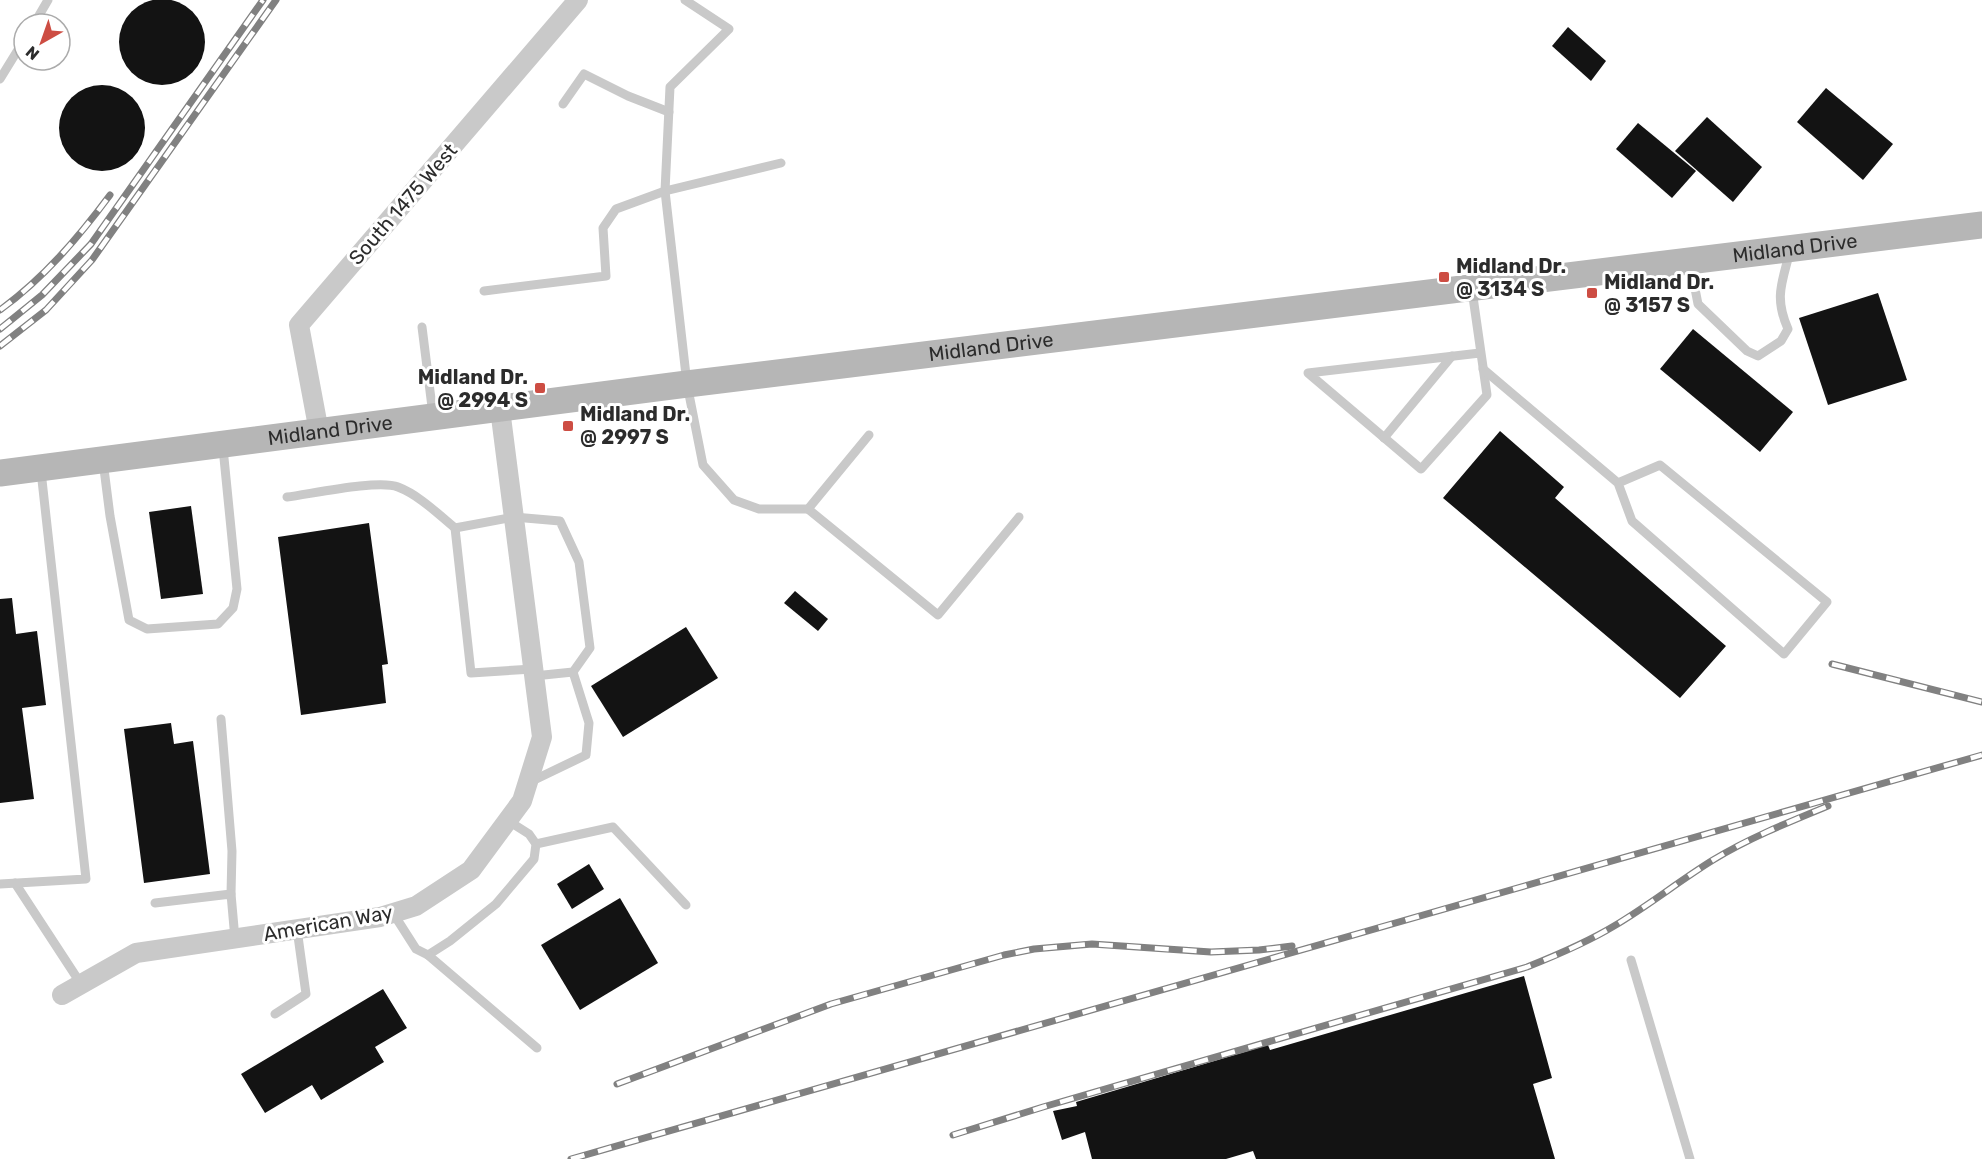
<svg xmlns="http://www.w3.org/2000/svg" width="1982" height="1159" font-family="Rubik,sans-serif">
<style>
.building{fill:#131313}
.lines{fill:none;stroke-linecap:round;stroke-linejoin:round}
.lane{stroke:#c9c9c9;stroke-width:9}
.street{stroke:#c9c9c9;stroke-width:20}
.secondary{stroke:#b6b6b6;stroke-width:27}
.rail-casing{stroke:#818181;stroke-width:7}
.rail{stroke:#fff;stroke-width:4.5;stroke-dasharray:14;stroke-linecap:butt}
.poi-dot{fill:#cd4d43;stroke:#fff;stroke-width:2}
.labels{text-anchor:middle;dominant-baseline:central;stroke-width:6;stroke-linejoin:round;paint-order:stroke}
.street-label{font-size:20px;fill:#2c2c2c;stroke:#fff}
.poi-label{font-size:20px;font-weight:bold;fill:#2c2c2c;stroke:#fff;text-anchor:start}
</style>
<rect width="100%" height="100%" fill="#fff"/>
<g class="building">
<circle cx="162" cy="42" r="43"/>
<path d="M1568,27L1606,61L1591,81L1552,46Z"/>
<circle cx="102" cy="128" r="43"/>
<path d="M1826,88L1893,144L1863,180L1797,122Z"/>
<path d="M1707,117L1762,167L1733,202L1675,151Z"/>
<path d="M1638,123L1696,171L1672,198L1616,149Z"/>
<path d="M1878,293L1907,380L1828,405L1799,318Z"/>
<path d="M1693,329L1793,412L1760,452L1660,369Z"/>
<path d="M1500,431L1564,487L1555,498L1726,646L1680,698L1443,498Z"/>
<path d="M191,506L203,594L161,599L149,512Z"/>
<path d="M369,523L388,664L382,665L386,703L301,715L278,537Z"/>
<path d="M795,591L828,619L818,631L784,603Z"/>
<path d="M12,598L16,634L37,631L46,705L22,708L34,799L0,803V599Z"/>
<path d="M686,627L718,678L623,737L591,686Z"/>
<path d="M171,723L174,744L193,741L210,874L144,883L124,729Z"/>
<path d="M589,864L604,889L572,909L557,884Z"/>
<path d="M620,898L658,963L580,1010L541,945Z"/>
<path d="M1524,976L1552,1078L1533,1084L1555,1159H1256L1253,1151L1226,1159H1092L1085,1132L1062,1140L1053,1111L1077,1106L1076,1102L1268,1045L1270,1050Z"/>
<path d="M383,989L407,1028L375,1047L384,1062L321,1100L312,1085L265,1113L241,1074Z"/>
</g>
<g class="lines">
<g class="lane">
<path d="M685,0L729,29L670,87L665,191L687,384L703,465L734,500L759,509H808L869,435"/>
<path d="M34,24L48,0"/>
<path d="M0,79L24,40"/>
<path d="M563,104L584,74L628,96L669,112"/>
<path d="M1690,263L1698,304L1747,351L1758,356L1781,341L1788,329C1774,297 1782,283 1790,251"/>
<path d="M1472,290L1487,395L1421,469L1308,373L1480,353"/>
<path d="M484,291L606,276L603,228L616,209L665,191L781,163"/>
<path d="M422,327L433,415"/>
<path d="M1483,369L1618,483L1632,521L1784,654L1827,602L1660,465L1618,483"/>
<path d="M1384,438L1452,356"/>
<path d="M103,461L110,516L129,620L147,629L218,624L233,608L237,589L223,448"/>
<path d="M287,497C311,494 379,479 398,487C419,495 438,514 455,528"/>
<path d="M808,509L938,615L1019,517"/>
<path d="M533,669L471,673L455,528L514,517L560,521L579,562L590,648L573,672L534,676"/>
<path d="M221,719L232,851L231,894"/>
<path d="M530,782L586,755L589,723L573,672"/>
<path d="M536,844L613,827L686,905"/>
<path d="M15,883L81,984"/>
<path d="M0,884L86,879L41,471"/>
<path d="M155,903L231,894L235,939"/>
<path d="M393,913L416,949L428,955L450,941L496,904L534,859L536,844L529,834L507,820"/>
<path d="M428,955L537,1048"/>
<path d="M1631,960L1690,1159"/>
<path d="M275,1014L306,994L297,929"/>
</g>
<g class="street">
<path d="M319,432L299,325L578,0"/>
<path d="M62,995L136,953L380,917L416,906L471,870L522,801L542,737L500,409"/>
</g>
<path class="secondary" id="s1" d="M0,473L687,384L1982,225"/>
<g class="rail-casing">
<g id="rail">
<path d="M0,310C44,278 78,238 110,195"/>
<path d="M0,329L42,295L91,244L263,0"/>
<path d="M0,346L46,310L92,260L276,0"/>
<path d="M1832,664L1982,702"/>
<path d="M617,1084L831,1004L1004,955L1034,949L1092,944L1211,952L1259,950L1292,946"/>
<path d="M953,1135L1043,1107L1527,967C1557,955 1586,943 1614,926C1648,906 1679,881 1713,860C1749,838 1789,822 1828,806"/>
<path d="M571,1159L1982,755"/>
</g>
</g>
<use href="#rail" class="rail"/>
</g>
<g class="poi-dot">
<rect x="1438" y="271" width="12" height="12" rx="3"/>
<rect x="1586" y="287" width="12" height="12" rx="3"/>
<rect x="534" y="382" width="12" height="12" rx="3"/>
<rect x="562" y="420" width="12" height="12" rx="3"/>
</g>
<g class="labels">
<g class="street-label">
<text transform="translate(403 204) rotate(-49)">South 1475 West</text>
<text stroke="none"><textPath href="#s1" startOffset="1809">Midland Drive</textPath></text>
<text stroke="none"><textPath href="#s1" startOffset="999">Midland Drive</textPath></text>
<text stroke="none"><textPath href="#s1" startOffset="333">Midland Drive</textPath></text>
<text transform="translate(328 923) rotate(-10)">American Way</text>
</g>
<g class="poi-label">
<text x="1456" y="266">Midland Dr.<tspan x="1456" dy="23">@ 3134 S</tspan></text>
<text x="1604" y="282">Midland Dr.<tspan x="1604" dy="23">@ 3157 S</tspan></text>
<text x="528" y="377" text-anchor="end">Midland Dr.<tspan x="528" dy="23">@ 2994 S</tspan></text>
<text x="580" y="414">Midland Dr.<tspan x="580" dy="23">@ 2997 S</tspan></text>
</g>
</g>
<g transform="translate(42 42) rotate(220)"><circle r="28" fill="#ffffff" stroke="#ababab" stroke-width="1.5"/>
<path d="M0-4.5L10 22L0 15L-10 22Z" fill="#cd4d43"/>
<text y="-9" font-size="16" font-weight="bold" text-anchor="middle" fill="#2c2c2c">N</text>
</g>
</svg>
